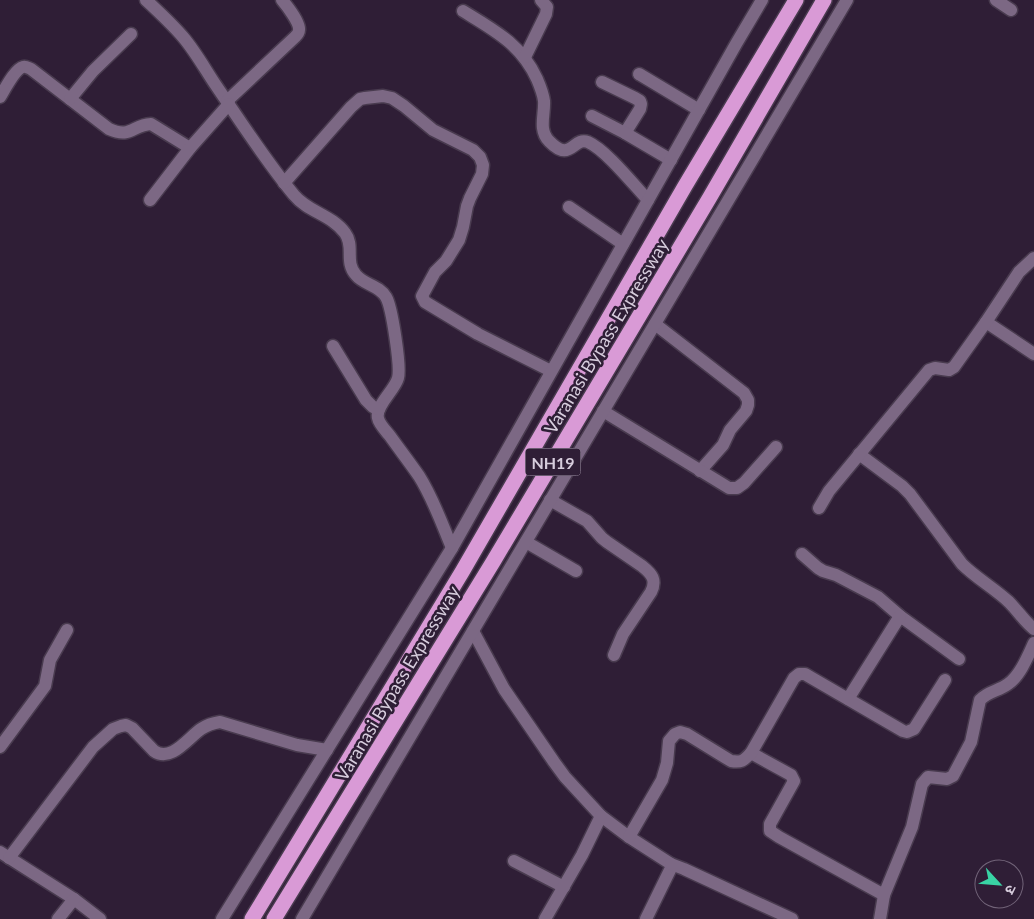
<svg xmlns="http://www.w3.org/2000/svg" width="1034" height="919" font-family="Lato,'Noto Sans Devanagari',sans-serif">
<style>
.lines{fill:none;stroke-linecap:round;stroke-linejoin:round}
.minor-casing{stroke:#493b4f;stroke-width:15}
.highway-casing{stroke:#493b4f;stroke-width:18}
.minor{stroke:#7c6884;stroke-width:12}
.highway{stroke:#d99ad6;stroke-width:15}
.labels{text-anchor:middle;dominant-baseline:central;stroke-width:5;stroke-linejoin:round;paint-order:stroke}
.shield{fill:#2f1e36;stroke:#a598ab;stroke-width:1}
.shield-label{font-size:16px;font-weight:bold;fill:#d7cddd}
.street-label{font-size:18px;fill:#d7cddd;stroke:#2f1e36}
</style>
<rect width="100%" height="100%" fill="#2f1e36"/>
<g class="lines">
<g class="minor-casing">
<g id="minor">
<path d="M146,0C159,12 172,24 183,37C195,51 205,69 215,84C241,122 265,160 294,195C308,212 332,215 345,233C355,246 344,262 356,275C364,285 379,285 386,297C392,307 401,367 398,378C395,390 375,406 378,418C379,424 386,431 390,436C400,450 410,463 419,476C433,498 442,524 452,548"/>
<path d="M996,0L1011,10"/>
<path d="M463,11C494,30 521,44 537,79C540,86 543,93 544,101C545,114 538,130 549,141C571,164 573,136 588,142C606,150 633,184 648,200"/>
<path d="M525,57L546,14L547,7L541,0"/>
<path d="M639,74L699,110"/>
<path d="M602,82L635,98L640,101L641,104L640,109L625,133"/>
<path d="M0,97C5,89 15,69 23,67C26,66 28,68 31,69L109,129C131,139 132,125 151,124L190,148"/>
<path d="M70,99L93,71L131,34"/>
<path d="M227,101L295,37C297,35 299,33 299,30C300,23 287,6 282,0"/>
<path d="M592,116L625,133L671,160"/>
<path d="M284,183L351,107L360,99L365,98L383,96L392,98L404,106L433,130L473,150L480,157L483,165L482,174L470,198L467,206L463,227L459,240L446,261L435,272L422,296L425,302L478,334L551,371"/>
<path d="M150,200L190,148L229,104"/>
<path d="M569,207L623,244"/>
<path d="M986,322L1034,354"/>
<path d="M655,324L744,393L748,400V405L746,411L730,430L723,445L700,471"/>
<path d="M333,346L366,400L373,407L379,409"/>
<path d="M603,411L729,488H737L744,483L776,447"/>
<path d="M859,454L902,486L910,494L962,564C976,578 994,588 1009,602C1018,611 1024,621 1034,629"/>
<path d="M550,500L587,521L602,538L607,542L642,566C652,574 657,580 651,592L623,634L614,655"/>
<path d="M819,508L829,491L929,370L935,368L949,370L954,367L986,322L1019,272L1034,258"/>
<path d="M526,542L576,571"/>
<path d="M802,554L818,568L823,571L836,575L878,597L900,616L959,659"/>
<path d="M473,631L504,689L554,762L565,777L601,816L629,837L671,864V868L646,919"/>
<path d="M848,699L900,616"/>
<path d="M0,747L45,686L50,660L67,630"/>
<path d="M751,753L791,775L794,781L770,824V831L779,837L884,895"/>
<path d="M629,837L662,780L667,763L669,741L675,734L680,732L687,734L731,761C742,763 744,760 751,753L794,678L799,674H805L810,677L903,731L907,732L914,729L945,680"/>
<path d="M0,852L74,899L100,919"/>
<path d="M9,858L93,747L113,729L121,726L126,725L132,728L154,751C171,763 188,738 201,729C207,725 213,723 220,722L297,745L327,750"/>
<path d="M514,861L564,887"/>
<path d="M671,864L684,869L792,919"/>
<path d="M58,919L74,899"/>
<path d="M222,919L452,548L736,44L762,0"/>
<path d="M302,919L847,0"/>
<path d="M545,919L582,855L601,816"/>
<path d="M880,919L884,895L912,827L922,784L928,777L947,779L953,776L971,742L980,700C988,691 999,691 1008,684C1020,676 1028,656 1034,643"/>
</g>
</g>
<g class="highway-casing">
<g id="highway">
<path d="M252,919L462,572L685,186L796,0"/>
<path d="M274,919L493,562L710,197L824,0"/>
</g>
</g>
<use href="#minor" class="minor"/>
<use href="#highway" class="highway"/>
</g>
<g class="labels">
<rect class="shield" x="525.5" y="448.5" width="55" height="27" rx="4"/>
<g class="shield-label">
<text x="553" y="462">NH19</text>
</g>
<g class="street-label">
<text transform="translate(606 336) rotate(-59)">Varanasi Bypass Expressway</text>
<text transform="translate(397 683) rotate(-59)">Varanasi Bypass Expressway</text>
</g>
</g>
<g transform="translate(999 884) rotate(116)"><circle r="24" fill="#2f1e36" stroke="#726479"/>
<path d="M0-4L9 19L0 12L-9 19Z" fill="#39d4a5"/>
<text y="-8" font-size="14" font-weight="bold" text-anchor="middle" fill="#d7cddd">उ</text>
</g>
</svg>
